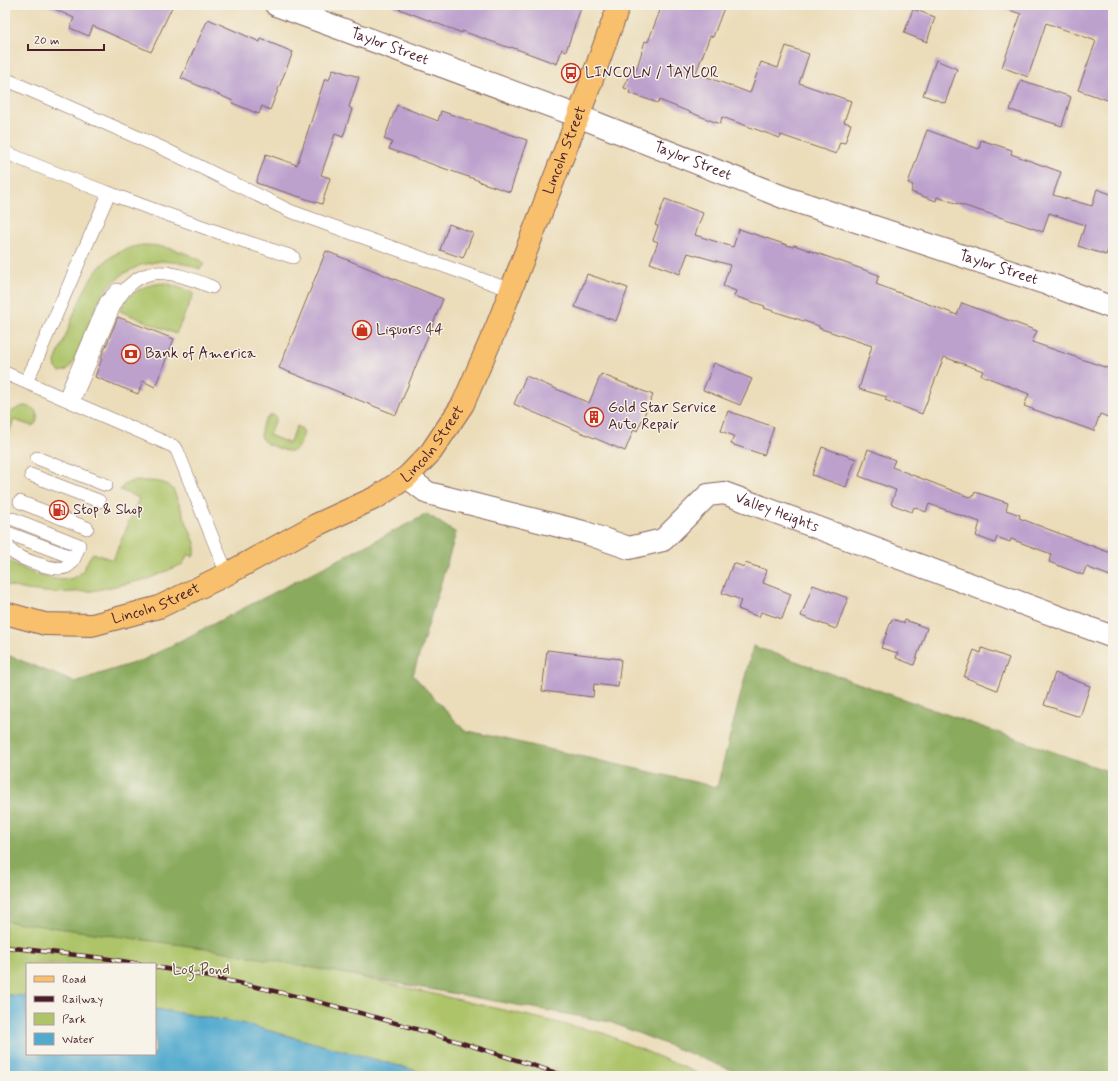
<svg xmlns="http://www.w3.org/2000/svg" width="1118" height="1081" font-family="Mynerve,sans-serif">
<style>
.green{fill:#adc469;stroke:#7c724a}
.forest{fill:#8aaa5d;stroke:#6a6444}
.water{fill:#53aacf;stroke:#4e647d}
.building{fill:#bca1cd}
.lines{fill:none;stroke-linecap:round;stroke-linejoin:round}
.service-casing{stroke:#82625d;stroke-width:14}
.minor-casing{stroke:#82625d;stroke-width:24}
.primary-casing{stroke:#82625d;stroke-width:24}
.service{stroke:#fff;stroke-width:13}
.minor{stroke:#fff;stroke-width:22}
.primary{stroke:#f8bf6c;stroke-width:22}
.rail-casing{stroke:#4a1f2b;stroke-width:4.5}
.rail{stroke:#f7f3e8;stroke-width:3;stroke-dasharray:9;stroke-linecap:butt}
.labels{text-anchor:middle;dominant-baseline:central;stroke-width:3;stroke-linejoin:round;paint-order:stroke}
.street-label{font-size:15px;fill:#4a1f2b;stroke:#f7f3e8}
.poi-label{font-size:15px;fill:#4a1f2b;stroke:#f7f3e8;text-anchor:start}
.park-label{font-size:15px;fill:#68513e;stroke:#f7f3e8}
</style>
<rect width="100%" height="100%" fill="#f7f3e8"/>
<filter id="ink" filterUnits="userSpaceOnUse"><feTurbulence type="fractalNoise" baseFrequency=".025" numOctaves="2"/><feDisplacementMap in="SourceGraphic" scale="8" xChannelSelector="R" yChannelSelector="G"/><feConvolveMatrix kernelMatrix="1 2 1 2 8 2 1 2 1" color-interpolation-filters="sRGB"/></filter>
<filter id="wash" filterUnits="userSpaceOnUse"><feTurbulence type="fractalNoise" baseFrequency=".012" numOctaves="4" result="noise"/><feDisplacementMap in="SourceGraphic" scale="16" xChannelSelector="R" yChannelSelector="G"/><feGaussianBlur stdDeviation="0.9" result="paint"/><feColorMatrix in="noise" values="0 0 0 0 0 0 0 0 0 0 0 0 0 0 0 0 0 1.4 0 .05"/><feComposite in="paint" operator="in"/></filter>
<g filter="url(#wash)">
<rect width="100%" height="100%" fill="#ebddba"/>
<g class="green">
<path d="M143,245C164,245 183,251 202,261L204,265L200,269L182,263L161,261L141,265L123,274L108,287L100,298L73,363L67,370L60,372L56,368L55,362C60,348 67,334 72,319C87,283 99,251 143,245Z"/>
<path d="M166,283L194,293L176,334L120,311C128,291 146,284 166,283Z"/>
<path d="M23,406C34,406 40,413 36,423L32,426L14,420L5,441V419C9,412 16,409 23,406Z"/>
<path d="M272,415L275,416L276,419L269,435L289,443L297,426L301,428L304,432C298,453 294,455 275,447C270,445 265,444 262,439C259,431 263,418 272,415Z"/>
<path d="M132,481C147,482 161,478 173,489L195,543V551L193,557L188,554L183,564L148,579L92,591L55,593L27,590L5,585V558C21,570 63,589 80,574C86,568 87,559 93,553L113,560L139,498L120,490L124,485Z"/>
<path d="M186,916L351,975L603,1033L704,1076H436L241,1023L155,1009V964H27V996L5,995V917Z"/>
</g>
<path class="forest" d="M427,514L456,533L413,675L464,730L717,787L753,646L1113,773V1076H746L610,1022L204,948L5,921V654L74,682L143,660Z"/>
<path class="water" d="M5,995L27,996V1054H155V1009L241,1023L436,1076H5Z"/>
<g id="blocks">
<g class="building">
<path d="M46,5H173L151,52L93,26L89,36L70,28L74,18Z"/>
<path d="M395,5H582L566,51L562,49L557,64L511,47L510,48L462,31V33L394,7Z"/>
<path d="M662,5H725L713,37L710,36L696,73L750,93L761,62L778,68L786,46L809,54L799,83L851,101L844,122L851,124L845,143L840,142L836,154L781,135L780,138L722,117L720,124L659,100L658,103L629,93L630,90L624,88L631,69L636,71L645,41L648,42Z"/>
<path d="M1003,5H1113V102L1078,90L1096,41L1046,23L1028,77L1002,67L1021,14L1003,8Z"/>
<path d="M913,9L935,17L927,42L904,33Z"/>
<path d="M208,19L260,42L261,39L293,52L270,110L262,106L259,114L232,103L233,101L181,78Z"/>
<path d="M936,60L957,69L945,103L923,95Z"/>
<path d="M333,69L359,77L349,107L352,109L343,137L335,134L321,175L330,178L322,204L256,183L266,154L297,165L325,78L329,80Z"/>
<path d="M1021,80L1071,97L1062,126L1010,110Z"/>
<path d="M397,105L438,121L441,111L527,140L510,192L480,182V181L389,149L392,142L384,139Z"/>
<path d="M927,130L979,149L981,140L1012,150L1011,154L1061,172L1053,195L1092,206L1097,189L1113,195V234L1106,255L1078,246L1085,225L1049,213L1043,232L1018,223L937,197L936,201L911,192L913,185L908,183Z"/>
<path d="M665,199L703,213L695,235L733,247L739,229L793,247L794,245L879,275L876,284L957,315L962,303L1037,331L1032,342L1113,370V419L1100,414L1094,431L1024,406L1029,394L981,375L983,371L944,357L922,414L885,400L887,397L859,389L872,346L819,328V326L764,308L765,306L734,296L736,291L723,286L730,265L688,253L680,274L650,263L658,242L653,240L658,226L655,225Z"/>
<path d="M449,224L473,233L463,258L440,250Z"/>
<path d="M326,251L443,299L396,415L279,368Z"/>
<path d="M587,274L628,288L616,321L575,307Z"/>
<path d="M118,317L174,339L155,387L143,381L138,394L95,377L102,358H101Z"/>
<path d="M714,363L752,379L740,405L703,390Z"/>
<path d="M601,374L653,395L637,431L634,429L625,451L514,404L526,376L589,403Z"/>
<path d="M728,411L774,427L764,455L731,444L734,436L721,431Z"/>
<path d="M822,447L856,459L846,487L812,475Z"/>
<path d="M868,449L895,460L892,467L969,497V496L973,497L975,492L1008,503L1006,510L1020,515L1019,518L1113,554V577L1086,567L1083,575L1049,562L1051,554L1011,539L1010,542L997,537L995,543L976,536L980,522L929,504L926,512L914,507L912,512L891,504L896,490L859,476Z"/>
<path d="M733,563L744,567L745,563L767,570L763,583L791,594L782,619L761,612L759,617L738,609L741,600L722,593Z"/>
<path d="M813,585L848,598L836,629L801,616Z"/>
<path d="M892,619L904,623L905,620L927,628L914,665L896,658L898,653L881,648Z"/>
<path d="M982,648L1009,658L997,690L964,677L974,650L981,653Z"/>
<path d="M547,650L621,659L618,687L594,684L593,697L542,691Z"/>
<path d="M1055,673L1090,686L1080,717L1044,705Z"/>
</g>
</g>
</g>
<g filter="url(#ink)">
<use href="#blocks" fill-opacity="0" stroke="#82625d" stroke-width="1"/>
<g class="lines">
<g class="service-casing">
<g id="service">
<path d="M5,79L164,149L290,211L511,290"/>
<path d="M5,152C49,172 95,188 141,205C191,223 242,241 293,257"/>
<path d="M5,373L173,446L177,450L227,574"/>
<path d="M26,382L35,363L109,193"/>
<path d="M65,398L106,302L117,290"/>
<path d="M73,402L114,306C139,259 171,271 212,287"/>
<path d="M37,458L106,485"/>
<path d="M31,475L99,501"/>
<path d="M20,502L87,528"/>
<path d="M13,519L79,545"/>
<path d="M8,533L74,558"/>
<path d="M6,539C7,544 7,547 11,551C19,559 56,572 66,567C73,564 75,556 78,549"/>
</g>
</g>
<g class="minor-casing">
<g id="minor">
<path id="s1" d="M276,5L578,116L783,197L1054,286L1113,308"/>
<path id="s2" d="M407,477L428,493L583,532L629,548L663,540L708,495L724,493L1113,637"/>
</g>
</g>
<g class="primary-casing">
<g id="primary">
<path id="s3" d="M5,613L45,624L92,625L159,607L227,574L316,525L377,497L407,477L431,452L463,404L497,326L580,112L619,5"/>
</g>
</g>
<use href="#service" class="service"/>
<use href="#minor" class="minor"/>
<use href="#primary" class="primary"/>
<g class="rail-casing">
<g id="rail">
<path d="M5,947L103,958L140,964"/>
<path d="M155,967C295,990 431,1032 566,1076"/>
</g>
</g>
<use href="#rail" class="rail"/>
</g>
</g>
<defs>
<g id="bus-ring" transform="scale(1)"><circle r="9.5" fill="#f7f3e8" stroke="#c8321e" stroke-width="1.5"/><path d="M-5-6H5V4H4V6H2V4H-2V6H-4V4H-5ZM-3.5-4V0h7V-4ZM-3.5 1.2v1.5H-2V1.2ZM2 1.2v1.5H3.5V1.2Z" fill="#c8321e"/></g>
<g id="shop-ring" transform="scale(1)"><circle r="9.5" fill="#f7f3e8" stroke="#c8321e" stroke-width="1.5"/><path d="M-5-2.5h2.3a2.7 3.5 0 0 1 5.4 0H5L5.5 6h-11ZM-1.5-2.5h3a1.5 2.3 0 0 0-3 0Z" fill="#c8321e"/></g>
<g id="bank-ring" transform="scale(1)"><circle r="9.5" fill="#f7f3e8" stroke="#c8321e" stroke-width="1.5"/><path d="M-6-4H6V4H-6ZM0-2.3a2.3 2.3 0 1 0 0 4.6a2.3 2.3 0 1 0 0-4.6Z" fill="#c8321e"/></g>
<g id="building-ring" transform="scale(1)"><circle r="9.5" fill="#f7f3e8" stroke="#c8321e" stroke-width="1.5"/><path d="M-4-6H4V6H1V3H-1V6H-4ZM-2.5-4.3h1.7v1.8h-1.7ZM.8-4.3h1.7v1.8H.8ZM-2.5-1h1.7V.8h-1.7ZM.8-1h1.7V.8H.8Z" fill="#c8321e"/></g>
<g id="fuel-ring" transform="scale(1)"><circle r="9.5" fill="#f7f3e8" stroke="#c8321e" stroke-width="1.5"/><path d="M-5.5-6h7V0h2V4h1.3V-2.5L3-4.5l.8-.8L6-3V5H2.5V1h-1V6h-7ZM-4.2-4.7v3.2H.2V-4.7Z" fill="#c8321e"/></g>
</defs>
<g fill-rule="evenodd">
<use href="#bus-ring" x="571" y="73"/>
<use href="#shop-ring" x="362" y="330"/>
<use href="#bank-ring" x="131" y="354"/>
<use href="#building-ring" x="594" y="417"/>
<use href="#fuel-ring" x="59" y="510"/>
</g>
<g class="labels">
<g class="street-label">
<text stroke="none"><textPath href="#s1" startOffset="121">Taylor Street</textPath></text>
<text stroke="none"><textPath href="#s3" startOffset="804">Lincoln Street</textPath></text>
<text stroke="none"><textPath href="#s1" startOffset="445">Taylor Street</textPath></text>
<text stroke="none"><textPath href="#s1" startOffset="769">Taylor Street</textPath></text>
<text stroke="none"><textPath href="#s3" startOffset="480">Lincoln Street</textPath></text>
<text stroke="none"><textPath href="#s2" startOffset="406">Valley Heights</textPath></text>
<text stroke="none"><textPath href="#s3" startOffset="156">Lincoln Street</textPath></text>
</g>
<g class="poi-label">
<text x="585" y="73">LINCOLN / TAYLOR</text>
<text x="376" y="330">Liquors 44</text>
<text x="145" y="354">Bank of America</text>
<text x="608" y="408">Gold Star Service<tspan x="608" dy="17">Auto Repair</tspan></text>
<text x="73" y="510">Stop &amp; Shop</text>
</g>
<g class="park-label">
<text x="201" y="970">Log Pond</text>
</g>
</g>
<rect width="1118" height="1081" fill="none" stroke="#f7f3e8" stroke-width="20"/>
<rect x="26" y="963" width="130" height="92" fill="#f7f3e8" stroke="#b29e9c"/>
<rect x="34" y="976" width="20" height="6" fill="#f8bf6c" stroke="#b29e9c"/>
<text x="62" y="983" font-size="12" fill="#4a1f2b">Road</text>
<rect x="34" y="996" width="20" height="6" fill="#4a1f2b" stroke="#b29e9c"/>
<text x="62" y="1003" font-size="12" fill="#4a1f2b">Railway</text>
<rect x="34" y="1013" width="20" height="12" fill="#adc469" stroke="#b29e9c"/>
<text x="62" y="1023" font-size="12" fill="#4a1f2b">Park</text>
<rect x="34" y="1033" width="20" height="12" fill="#53aacf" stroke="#b29e9c"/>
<text x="62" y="1043" font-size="12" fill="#4a1f2b">Water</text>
<path d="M28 44v6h76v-6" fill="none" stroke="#4a1f2b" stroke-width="2"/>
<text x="34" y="44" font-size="12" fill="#4a1f2b" stroke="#f7f3e8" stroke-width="3" paint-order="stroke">20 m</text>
</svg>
